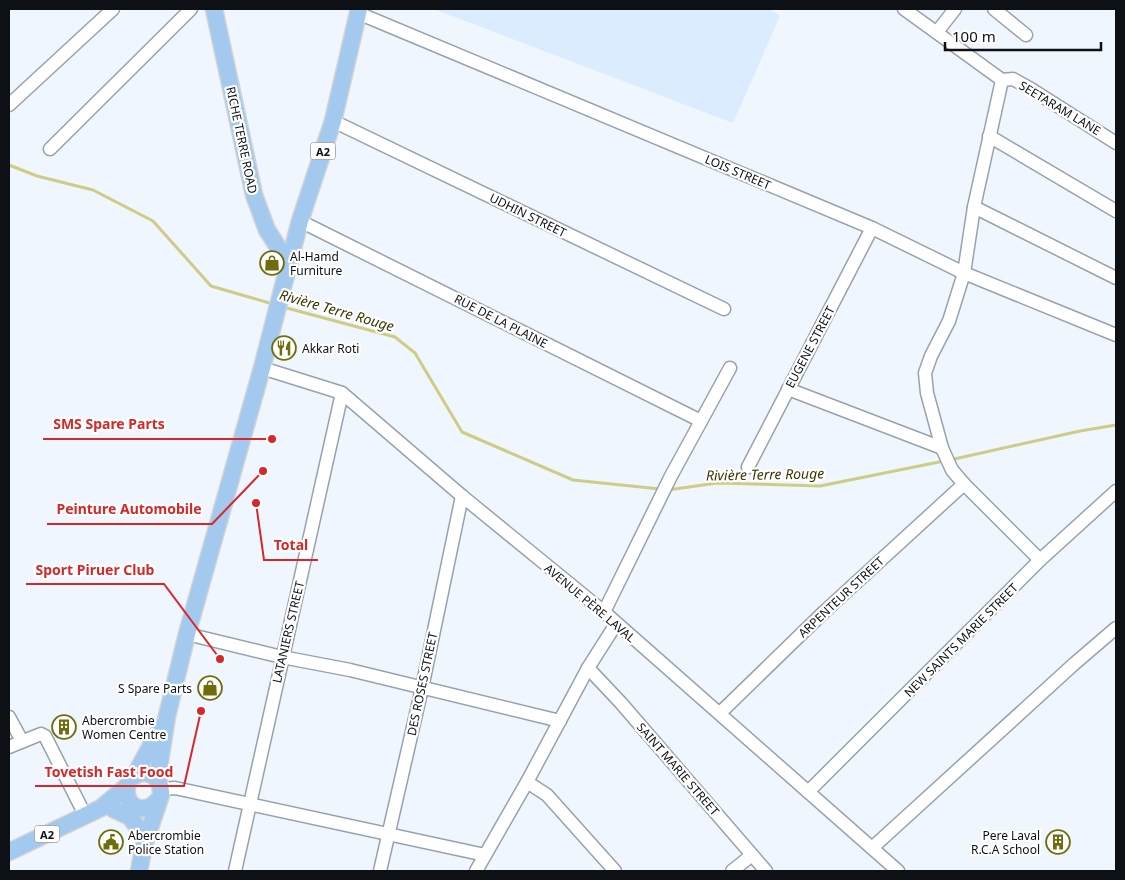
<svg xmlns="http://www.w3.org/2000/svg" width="1125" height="880" font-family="'Noto Sans',sans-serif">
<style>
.built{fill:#daecfd}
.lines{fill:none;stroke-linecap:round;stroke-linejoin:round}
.stream{stroke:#cdcd86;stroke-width:3}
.minor-casing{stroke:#98a2ad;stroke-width:15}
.major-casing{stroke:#d3d4d5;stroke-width:19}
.minor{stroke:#fff;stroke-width:12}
.major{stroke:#a3c9ee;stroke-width:16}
.labels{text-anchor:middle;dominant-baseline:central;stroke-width:4.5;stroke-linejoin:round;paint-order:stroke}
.shield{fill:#fff;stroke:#56585b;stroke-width:1}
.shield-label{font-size:11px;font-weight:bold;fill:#0d1115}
.street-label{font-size:12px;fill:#0d1115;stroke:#fff}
.poi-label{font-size:12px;fill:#0d1115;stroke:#fff;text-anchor:start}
.water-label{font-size:14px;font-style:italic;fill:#3a3800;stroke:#fff}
.leader{fill:none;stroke:#d62828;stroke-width:2}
.callout-dot{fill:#d62828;stroke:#fff;stroke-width:2}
.callout-label{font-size:14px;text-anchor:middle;font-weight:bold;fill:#d62828;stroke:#fff;stroke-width:4.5;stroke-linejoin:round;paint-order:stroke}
</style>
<rect width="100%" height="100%" fill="#eff6fd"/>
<path class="built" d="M434,9H769L780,16L733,123Z"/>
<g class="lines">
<g class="stream">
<path d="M9,165L37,176L93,190L153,221L211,286L273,304"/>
<path d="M283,307L395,337L415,353L462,432L573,480L660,489"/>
<path d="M950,460L1080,431L1116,425"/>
<path d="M668,490L717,483L820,486L944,461"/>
</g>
<g class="minor-casing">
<g id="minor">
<path d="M904,9L1002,80"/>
<path d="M994,9L1026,35"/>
<path d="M358,13L872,228L964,273L1116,335"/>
<path d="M937,32L955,9"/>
<path d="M1002,80L974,207L964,273L949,321L931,356L925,373L927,393L942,448L952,470L964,484L1040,560"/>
<path d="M1002,80L1013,79L1031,89L1116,143"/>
<path d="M9,105L113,9"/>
<path d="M333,121L724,309"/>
<path d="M989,136L1116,211"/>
<path d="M50,149L191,9"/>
<path d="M974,207L1116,278"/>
<path d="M300,221L701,421"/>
<path d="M262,368L342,393L462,496L604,612L898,871"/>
<path d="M788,389L942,448"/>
<path d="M748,467L872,228"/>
<path d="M604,612L671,476L730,368"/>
<path d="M187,634L282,657L350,670L560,721"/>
<path d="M588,668L621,703L766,871"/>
<path d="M720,713L824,612L964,484"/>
<path d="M9,717L22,741"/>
<path d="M9,747L41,734L45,736L85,815"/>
<path d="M527,782L547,795L615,871"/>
<path d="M161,789L175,788L485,855"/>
<path d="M808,792L1040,560L1116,491"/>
<path d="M872,848L1074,664L1116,628"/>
<path d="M235,871L342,393"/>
<path d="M380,871L422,688L462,496"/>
<path d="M476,871L527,782L588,668L616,624"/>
<path d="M732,871L752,855"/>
</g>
</g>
<g class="major-casing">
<g id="major">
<path d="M214,9L254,195L267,230L289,264"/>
<path d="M135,775L161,727"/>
<path d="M157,780L167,716L187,634L262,368L300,221L333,121L359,9"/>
<path d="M113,809L130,817L142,833"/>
<path d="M9,852L101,808L126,787"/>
<path d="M139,871L144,845L161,795C162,774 144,766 129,780C119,803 142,819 158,800"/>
</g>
</g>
<use href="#minor" class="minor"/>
<use href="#major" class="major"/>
</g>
<defs>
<g id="shop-ring" transform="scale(1.25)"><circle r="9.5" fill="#fff" stroke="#6e6c0b" stroke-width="1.5"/><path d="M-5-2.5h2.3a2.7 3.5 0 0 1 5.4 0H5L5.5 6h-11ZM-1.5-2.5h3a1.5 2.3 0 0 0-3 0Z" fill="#6e6c0b"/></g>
<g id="restaurant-ring" transform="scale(1.25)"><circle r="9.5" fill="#fff" stroke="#6e6c0b" stroke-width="1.5"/><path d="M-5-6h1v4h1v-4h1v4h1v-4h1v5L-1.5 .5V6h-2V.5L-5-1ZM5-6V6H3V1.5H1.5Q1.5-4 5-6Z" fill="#6e6c0b"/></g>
<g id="building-ring" transform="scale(1.25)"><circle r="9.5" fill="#fff" stroke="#6e6c0b" stroke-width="1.5"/><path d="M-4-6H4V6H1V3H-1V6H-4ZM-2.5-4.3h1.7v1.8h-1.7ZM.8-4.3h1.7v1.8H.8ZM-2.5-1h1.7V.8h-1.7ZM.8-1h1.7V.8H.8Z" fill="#6e6c0b"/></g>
<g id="civic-ring" transform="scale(1.25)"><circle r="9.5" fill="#fff" stroke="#6e6c0b" stroke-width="1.5"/><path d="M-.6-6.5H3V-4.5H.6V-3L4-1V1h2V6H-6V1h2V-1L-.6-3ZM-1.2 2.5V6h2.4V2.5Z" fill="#6e6c0b"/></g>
</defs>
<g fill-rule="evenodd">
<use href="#shop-ring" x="272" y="263"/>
<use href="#restaurant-ring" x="284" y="348"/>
<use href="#shop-ring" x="210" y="688"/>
<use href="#building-ring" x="64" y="727"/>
<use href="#civic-ring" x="111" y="842"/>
<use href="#building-ring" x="1058" y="842"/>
</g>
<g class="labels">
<g class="shield">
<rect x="310.5" y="142.5" width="25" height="17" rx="4"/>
<rect x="34.5" y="825.5" width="25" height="17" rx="4"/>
</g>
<g class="shield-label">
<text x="323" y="151">A2</text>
<text x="47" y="834">A2</text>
</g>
<g class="street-label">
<text transform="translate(1060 108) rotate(31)">SEETARAM LANE</text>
<text transform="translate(242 140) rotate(78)">RICHE TERRE ROAD</text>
<text transform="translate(738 172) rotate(23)">LOIS STREET</text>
<text transform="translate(528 215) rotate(26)">UDHIN STREET</text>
<text transform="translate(501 321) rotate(27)">RUE DE LA PLAINE</text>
<text transform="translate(810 347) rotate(-62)">EUGENE STREET</text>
<text transform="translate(841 597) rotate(-43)">ARPENTEUR STREET</text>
<text transform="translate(590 603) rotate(40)">AVENUE PÈRE LAVAL</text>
<text transform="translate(288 632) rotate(-77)">LATANIERS STREET</text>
<text transform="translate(961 640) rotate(-45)">NEW SAINTS MARIE STREET</text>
<text transform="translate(422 684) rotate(-78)">DES ROSES STREET</text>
<text transform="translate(678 769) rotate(49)">SAINT MARIE STREET</text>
</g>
<g class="poi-label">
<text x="290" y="256">Al-Hamd<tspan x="290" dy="14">Furniture</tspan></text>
<text x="302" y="348">Akkar Roti</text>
<text x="192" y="688" text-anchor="end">S Spare Parts</text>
<text x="82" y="720">Abercrombie<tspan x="82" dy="14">Women Centre</tspan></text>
<text x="128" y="835">Abercrombie<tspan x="128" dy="14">Police Station</tspan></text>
<text x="1040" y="835" text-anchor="end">Pere Laval<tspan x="1040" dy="14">R.C.A School</tspan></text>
</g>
<g class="water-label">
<text transform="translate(337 310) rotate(16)">Rivière Terre Rouge</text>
<text transform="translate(765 474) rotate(-1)">Rivière Terre Rouge</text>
</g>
</g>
<path class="leader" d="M272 439L175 439H43M263 471L212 524H47M256 503L264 560H318M220 659L164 584H26M201 711L184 786H35"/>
<g class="callout-dot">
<circle cx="272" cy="439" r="5"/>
<circle cx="263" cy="471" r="5"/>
<circle cx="256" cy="503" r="5"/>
<circle cx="220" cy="659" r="5"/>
<circle cx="201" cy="711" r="5"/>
</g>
<g class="callout-label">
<text x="109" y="429">SMS Spare Parts</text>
<text x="129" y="514">Peinture Automobile</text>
<text x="291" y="550">Total</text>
<text x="95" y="575">Sport Piruer Club</text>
<text x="109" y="777">Tovetish Fast Food</text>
</g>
<rect width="1125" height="880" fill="none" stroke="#0d1115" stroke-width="20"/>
<path d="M945 42v8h156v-8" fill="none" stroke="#0d1115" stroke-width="2.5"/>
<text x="952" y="42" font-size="15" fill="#0d1115" stroke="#ffffff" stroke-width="4" paint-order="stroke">100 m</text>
</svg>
